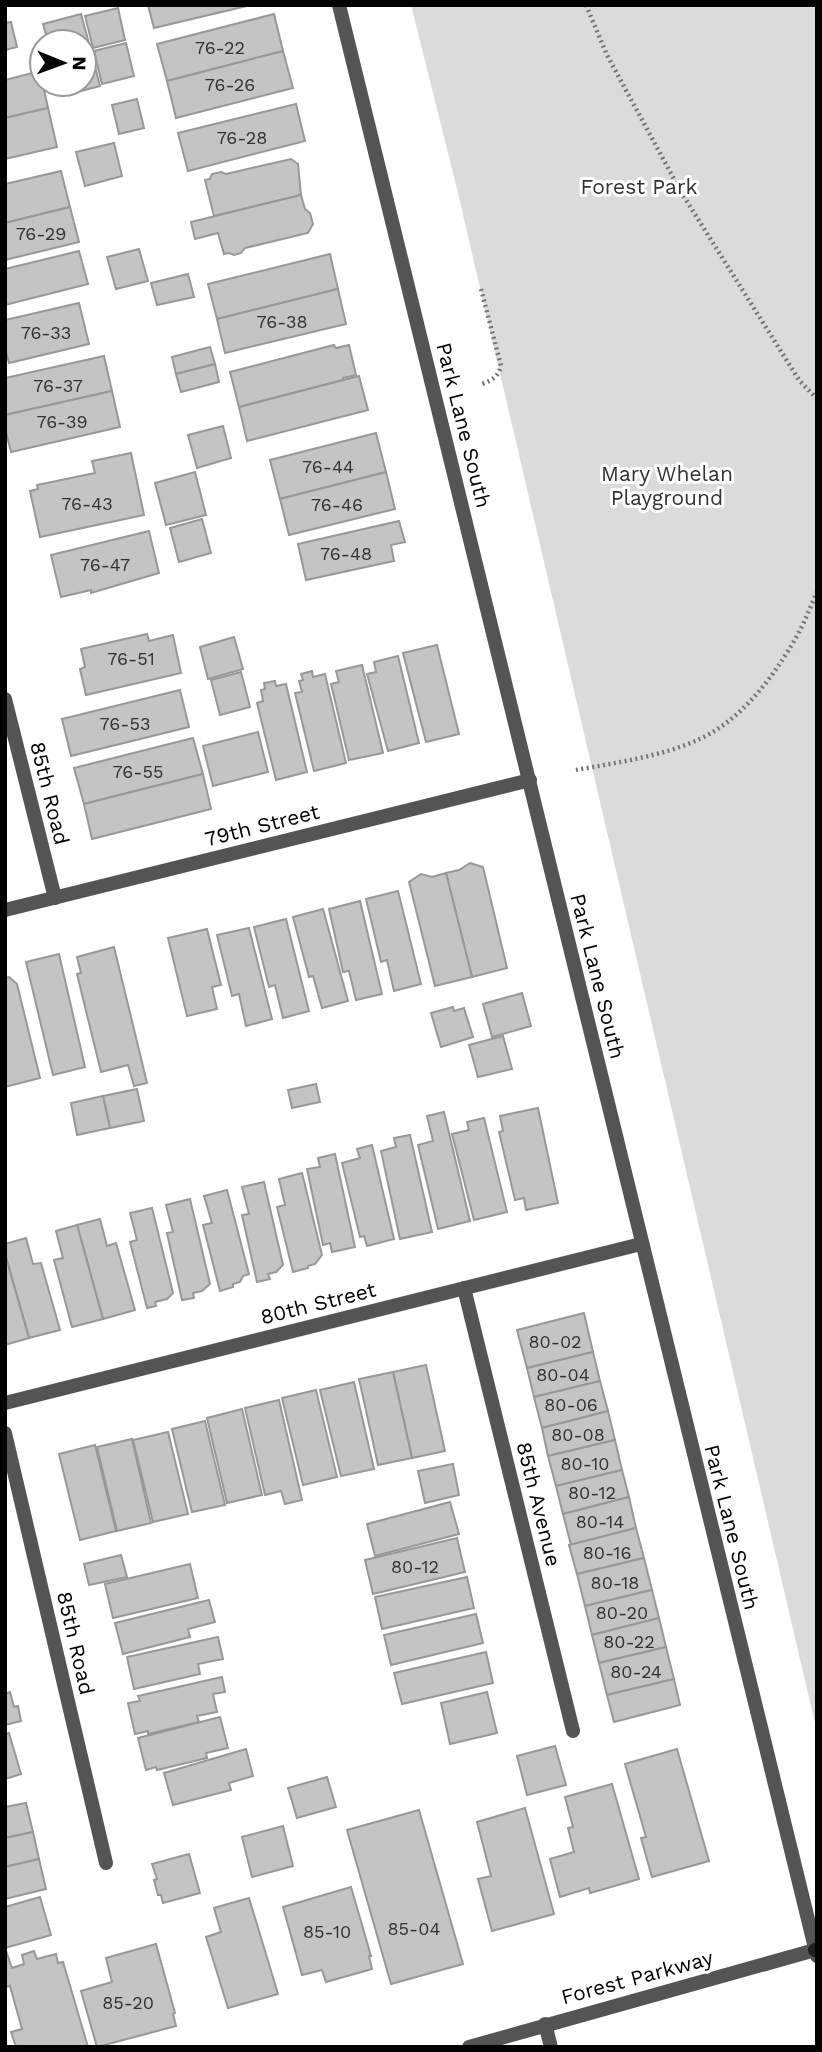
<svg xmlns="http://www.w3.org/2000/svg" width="822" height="2052" font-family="'Work Sans',sans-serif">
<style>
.green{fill:#dbdbdb}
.building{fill:#c4c4c4;stroke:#989898;stroke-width:2}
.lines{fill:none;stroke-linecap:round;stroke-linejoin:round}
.path{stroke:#767676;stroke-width:4.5;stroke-dasharray:2 3.5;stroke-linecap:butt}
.street{stroke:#545454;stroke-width:14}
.secondary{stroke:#212121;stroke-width:14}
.labels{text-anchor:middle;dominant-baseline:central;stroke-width:6;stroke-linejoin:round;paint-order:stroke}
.number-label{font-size:18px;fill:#313131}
.park-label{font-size:21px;fill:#323232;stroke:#fff}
.street-label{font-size:21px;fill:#000;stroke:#fff}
</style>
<rect width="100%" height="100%" fill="#fff"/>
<path class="green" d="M411,5H817V1732L457,189Z"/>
<g class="building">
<path d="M148,5H251L154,28Z"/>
<path d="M118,8L125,40L93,48L85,16Z"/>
<path d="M81,14L91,51L84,52V42H48L43,24Z"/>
<path d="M274,14L283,51L167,81L157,44Z"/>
<path d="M11,22L17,47L5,50V23Z"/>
<path d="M126,43L134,76L102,84L94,51Z"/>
<path d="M91,51L100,86L62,96L59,84H84V52Z"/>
<path d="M283,51L293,88L176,118L167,81Z"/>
<path d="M40,71L48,108L5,118V80Z"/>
<path d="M137,99L144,128L119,134L112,105Z"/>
<path d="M296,104L305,141L188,171L178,133Z"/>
<path d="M48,108L57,147L5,159V118Z"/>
<path d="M114,143L122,176L85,186L76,152Z"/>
<path d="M291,159L298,164L301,195L214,216L205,180L210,179L212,174L221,172L226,174Z"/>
<path d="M61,171L70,207L5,223V184Z"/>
<path d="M301,195L305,209L310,213L313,224L308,233L245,248L241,253L234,255L229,253L224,254L218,233L195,239L191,222Z"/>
<path d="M70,207L79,242L5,260V223Z"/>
<path d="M139,249L148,281L116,289L107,257Z"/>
<path d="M79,251L88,284L5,305V269Z"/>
<path d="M330,254L338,289L217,319L208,284Z"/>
<path d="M188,274L194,297L157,305L151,283Z"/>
<path d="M338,289L346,324L225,353L217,319Z"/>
<path d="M79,303L89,344L9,363L5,348V320Z"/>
<path d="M334,345L336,348L349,345L356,375L343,378V380L239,407L230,372Z"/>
<path d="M210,347L215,364L176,374L172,357Z"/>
<path d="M104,356L112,391L5,415V378Z"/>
<path d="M215,364L219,382L181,392L176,374Z"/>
<path d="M359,376L368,410L247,441L239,407Z"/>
<path d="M112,391L120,427L11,452L5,428V415Z"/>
<path d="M223,426L231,458L197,468L188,435Z"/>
<path d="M376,433L386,472L280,499L270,460Z"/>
<path d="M131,453L144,515L40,537L30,491L38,489L37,485L95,473L92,461Z"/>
<path d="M195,472L206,515L166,525L155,483Z"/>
<path d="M386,472L395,509L289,535L280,499Z"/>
<path d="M202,519L211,553L179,562L170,528Z"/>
<path d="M399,521L405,542L391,545L394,561L306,580L298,544Z"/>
<path d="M149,531L159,573L91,593V590L61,597L51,555Z"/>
<path d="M147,634L149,641L173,635L181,673L86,695L80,669L85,667L81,649Z"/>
<path d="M234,637L243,669L208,679L200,647Z"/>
<path d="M437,645L459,734L426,742L403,653Z"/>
<path d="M398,656L419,743L388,751L367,674L376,672L374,662Z"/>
<path d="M362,665L383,753L349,760L331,684L339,682L336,671Z"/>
<path d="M312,671L313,677L325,674L346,763L314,771L295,693L302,692L299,681L303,680L301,674Z"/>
<path d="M241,672L250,707L220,715L211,680Z"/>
<path d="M275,681L276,686L286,684L307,772L276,780L257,703L263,701L261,690L265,689L264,683Z"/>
<path d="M180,690L189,727L71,756L62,719Z"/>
<path d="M258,732L268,772L213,786L203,746Z"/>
<path d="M193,738L203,774L84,804L74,768Z"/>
<path d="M203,774L211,809L92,839L84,804Z"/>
<path d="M470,863L483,867L507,968L472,977L446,873L459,870Z"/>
<path d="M446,873L472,977L435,986L409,882L421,874L432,877Z"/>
<path d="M398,891L421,984L394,991L387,960L381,962L366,899Z"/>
<path d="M360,901L382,994L356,1000L349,971L343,972L329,909Z"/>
<path d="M323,909L348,1001L322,1008L313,976L309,977L293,917Z"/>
<path d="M286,919L309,1011L283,1018L275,985L269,987L254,927Z"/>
<path d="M249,928L272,1019L246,1026L239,994L232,996L217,935Z"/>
<path d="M207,929L221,985L212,987L217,1009L187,1016L168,938Z"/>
<path d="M114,947L147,1083L134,1086L128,1065L101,1072L77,974L81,973L77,957Z"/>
<path d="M59,954L85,1067L53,1075L26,962Z"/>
<path d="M9,977L17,984L40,1078L5,1087V978Z"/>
<path d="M522,993L531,1026L492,1037L483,1004Z"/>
<path d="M453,1007L454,1011L464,1008L473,1037L441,1047L431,1013Z"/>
<path d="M503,1036L512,1069L478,1077L469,1045Z"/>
<path d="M316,1084L320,1102L292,1108L288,1090Z"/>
<path d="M137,1089L144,1121L110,1128L103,1096Z"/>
<path d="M103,1096L110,1128L77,1135L71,1103Z"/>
<path d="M538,1108L558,1203L526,1210L524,1198L515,1200L499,1132L503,1131L500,1116Z"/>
<path d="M444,1112L470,1221L438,1229L418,1145L433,1141L427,1116Z"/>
<path d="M484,1118L507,1212L474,1220L452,1134L469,1130L467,1122Z"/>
<path d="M410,1135L432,1232L400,1239L381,1151L396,1147L394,1138Z"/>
<path d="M372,1145L394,1239L367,1246L364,1236L360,1237L342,1163L360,1158L357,1149Z"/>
<path d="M335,1154L355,1247L332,1252L330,1243L323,1245L307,1169L320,1167L318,1158Z"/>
<path d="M302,1173L322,1255L315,1264L308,1266V1268L293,1272L277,1207L285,1205L279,1179Z"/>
<path d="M264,1182L283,1265L276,1272L268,1274L270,1279L257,1282L242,1215L249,1214L242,1187Z"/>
<path d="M227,1190L249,1274L243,1276L240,1282L233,1284V1287L220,1291L203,1225L212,1223L204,1196Z"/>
<path d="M190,1199L210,1284L202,1291L193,1293L194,1298L182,1300L167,1233L173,1232L166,1205Z"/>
<path d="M152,1208L173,1293L167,1299L155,1302L156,1306L147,1308L130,1242L137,1240L130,1213Z"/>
<path d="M100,1219L107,1246L116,1243L135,1310L103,1319L77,1225Z"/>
<path d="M77,1225L103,1319L72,1327L54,1260L63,1258L56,1231Z"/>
<path d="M26,1238L33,1264L41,1263L60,1330L29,1338L5,1254V1244Z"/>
<path d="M5,1254L29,1338L5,1345Z"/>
<path d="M584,1313L593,1352L527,1368L517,1330Z"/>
<path d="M593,1352L600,1381L534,1397L527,1368Z"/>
<path d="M426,1365L445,1451L412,1458L393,1372Z"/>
<path d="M393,1372L412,1458L378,1465L359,1379Z"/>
<path d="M600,1381L608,1411L542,1428L534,1397Z"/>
<path d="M354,1382L374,1469L341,1476L320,1390Z"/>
<path d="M316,1390L337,1477L303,1485L282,1398Z"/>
<path d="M279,1400L302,1500L285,1504L281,1491L265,1495L245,1408Z"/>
<path d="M242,1409L262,1495L227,1503L207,1418Z"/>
<path d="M608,1411L615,1440L548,1456L542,1428Z"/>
<path d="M205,1421L225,1505L192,1512L172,1429Z"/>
<path d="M168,1432L188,1514L153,1522L133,1440Z"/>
<path d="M132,1439L151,1523L117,1531L97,1447Z"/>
<path d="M615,1440L622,1470L556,1486L548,1456Z"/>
<path d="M95,1445L116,1531L80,1540L59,1454Z"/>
<path d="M453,1464L459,1495L425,1503L418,1471Z"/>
<path d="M622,1470L629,1497L563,1514L556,1486Z"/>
<path d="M629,1497L636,1528L571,1545L563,1514Z"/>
<path d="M450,1502L459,1534L375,1556L367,1524Z"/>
<path d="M636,1528L644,1558L577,1574L569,1545Z"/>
<path d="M457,1538L465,1572L373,1594L365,1560Z"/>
<path d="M121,1555L127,1577L89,1585L84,1564Z"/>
<path d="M644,1558L652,1590L585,1606L577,1574Z"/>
<path d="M190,1564L198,1598L113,1618L105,1584Z"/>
<path d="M467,1577L474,1608L382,1629L375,1597Z"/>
<path d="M652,1590L659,1618L592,1635L585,1606Z"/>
<path d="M209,1600L215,1622L188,1629L190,1637L123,1654L115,1623Z"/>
<path d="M476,1614L483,1643L391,1665L384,1635Z"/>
<path d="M659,1618L666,1647L599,1663L592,1635Z"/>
<path d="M218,1637L223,1659L198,1664L200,1674L134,1689L127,1657Z"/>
<path d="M666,1647L674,1679L607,1695L599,1663Z"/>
<path d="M486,1652L493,1683L402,1704L394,1673Z"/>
<path d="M222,1677L225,1692L213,1694L217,1712L197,1716L199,1722L148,1734V1731L135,1734L128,1703L140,1701L138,1696Z"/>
<path d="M674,1679L680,1705L614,1722L607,1695Z"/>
<path d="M10,1692L14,1707L18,1706L21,1721L5,1725V1694Z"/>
<path d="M487,1692L497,1733L450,1744L441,1703Z"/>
<path d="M220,1717L228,1748L206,1753L207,1758L157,1770L156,1767L146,1770L138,1738Z"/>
<path d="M9,1733L21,1774L5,1779V1734Z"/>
<path d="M555,1746L566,1785L527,1795L517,1756Z"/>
<path d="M246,1749L253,1776L229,1783L231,1790L173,1805L164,1773Z"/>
<path d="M677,1749L709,1861L652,1877L641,1838L646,1837L625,1764Z"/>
<path d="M327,1777L336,1807L297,1818L288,1788Z"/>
<path d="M612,1784L639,1879L590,1893L589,1888L560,1897L550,1859L574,1852L568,1828L573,1827L565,1797Z"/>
<path d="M26,1803L33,1832L5,1838V1807Z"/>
<path d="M525,1808L554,1914L492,1931L478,1879L491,1876L477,1822Z"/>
<path d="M419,1810L463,1964L391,1984L347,1830Z"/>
<path d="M283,1826L293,1866L252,1877L242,1837Z"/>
<path d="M33,1832L39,1859L5,1867V1838Z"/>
<path d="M189,1854L200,1893L163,1903L161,1895H158L154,1880L157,1879L152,1864Z"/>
<path d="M39,1859L46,1889L5,1899V1867Z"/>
<path d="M351,1887L371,1956H369L372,1969L326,1982L322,1970L302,1975L283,1907Z"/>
<path d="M40,1897L51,1935L5,1948V1907Z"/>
<path d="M249,1898L278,1994L228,2008L206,1937L221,1932L214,1908Z"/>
<path d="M156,1944L175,2013L173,2014L176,2026L97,2047L81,1991L112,1982L106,1958Z"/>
<path d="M5,1948L12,1968L24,1964L22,1955L34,1951L37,1959L56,1954L58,1963L63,1962L88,2047H16L11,2032L22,2029L10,1986L5,1987Z"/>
</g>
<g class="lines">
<g class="path">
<path d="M586,5L607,55L681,192L799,380L817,399"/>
<path d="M481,289L501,366C498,377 492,380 482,384"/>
<path d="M576,770C620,762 679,754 716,730C751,708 780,667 799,632C806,619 811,605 817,592"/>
</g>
<g class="street">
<path d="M339,5L817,1956"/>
<path d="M5,699L55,898"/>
<path d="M5,910L530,780"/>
<path d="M464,1288L573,1731"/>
<path d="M5,1403L641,1244"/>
<path d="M5,1433L106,1863"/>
<path d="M545,2024L551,2047"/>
<path d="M469,2047L815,1950"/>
</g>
<path class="secondary" d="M815,1950L817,1949"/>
</g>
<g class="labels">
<g class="number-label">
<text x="220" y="47">76-22</text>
<text x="230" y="84">76-26</text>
<text x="242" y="137">76-28</text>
<text x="41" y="233">76-29</text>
<text x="282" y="321">76-38</text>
<text x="46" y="332">76-33</text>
<text x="58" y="385">76-37</text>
<text x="62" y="421">76-39</text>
<text x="328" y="466">76-44</text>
<text x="87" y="503">76-43</text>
<text x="337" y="504">76-46</text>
<text x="346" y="553">76-48</text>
<text x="105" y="564">76-47</text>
<text x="131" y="658">76-51</text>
<text x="125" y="723">76-53</text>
<text x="138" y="771">76-55</text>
<text x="555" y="1341">80-02</text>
<text x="563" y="1374">80-04</text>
<text x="571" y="1404">80-06</text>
<text x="578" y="1434">80-08</text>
<text x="585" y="1463">80-10</text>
<text x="592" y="1492">80-12</text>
<text x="600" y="1521">80-14</text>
<text x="607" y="1552">80-16</text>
<text x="415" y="1566">80-12</text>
<text x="615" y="1582">80-18</text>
<text x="622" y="1612">80-20</text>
<text x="629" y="1641">80-22</text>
<text x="636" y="1671">80-24</text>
<text x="414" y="1928">85-04</text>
<text x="327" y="1931">85-10</text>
<text x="128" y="2002">85-20</text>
</g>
<g class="park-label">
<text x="639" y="186">Forest Park</text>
<text x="667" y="473">Mary Whelan<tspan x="667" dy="24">Playground</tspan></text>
</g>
<g class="street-label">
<text transform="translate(464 425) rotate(76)">Park Lane South</text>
<text transform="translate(50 793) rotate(76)">85th Road</text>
<text transform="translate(262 825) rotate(-14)">79th Street</text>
<text transform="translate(598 976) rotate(76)">Park Lane South</text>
<text transform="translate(318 1303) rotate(-14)">80th Street</text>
<text transform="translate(539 1504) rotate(76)">85th Avenue</text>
<text transform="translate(732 1527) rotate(76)">Park Lane South</text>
<text transform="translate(76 1643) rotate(77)">85th Road</text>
<text transform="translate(637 1977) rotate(-15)">Forest Parkway</text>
</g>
</g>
<rect width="822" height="2052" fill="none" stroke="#000000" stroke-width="14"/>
<g transform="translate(63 63) rotate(91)"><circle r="33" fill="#ffffff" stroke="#999999" stroke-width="2"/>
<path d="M0-5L12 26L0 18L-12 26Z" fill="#000000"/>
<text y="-10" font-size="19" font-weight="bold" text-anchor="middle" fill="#000000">N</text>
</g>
</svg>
